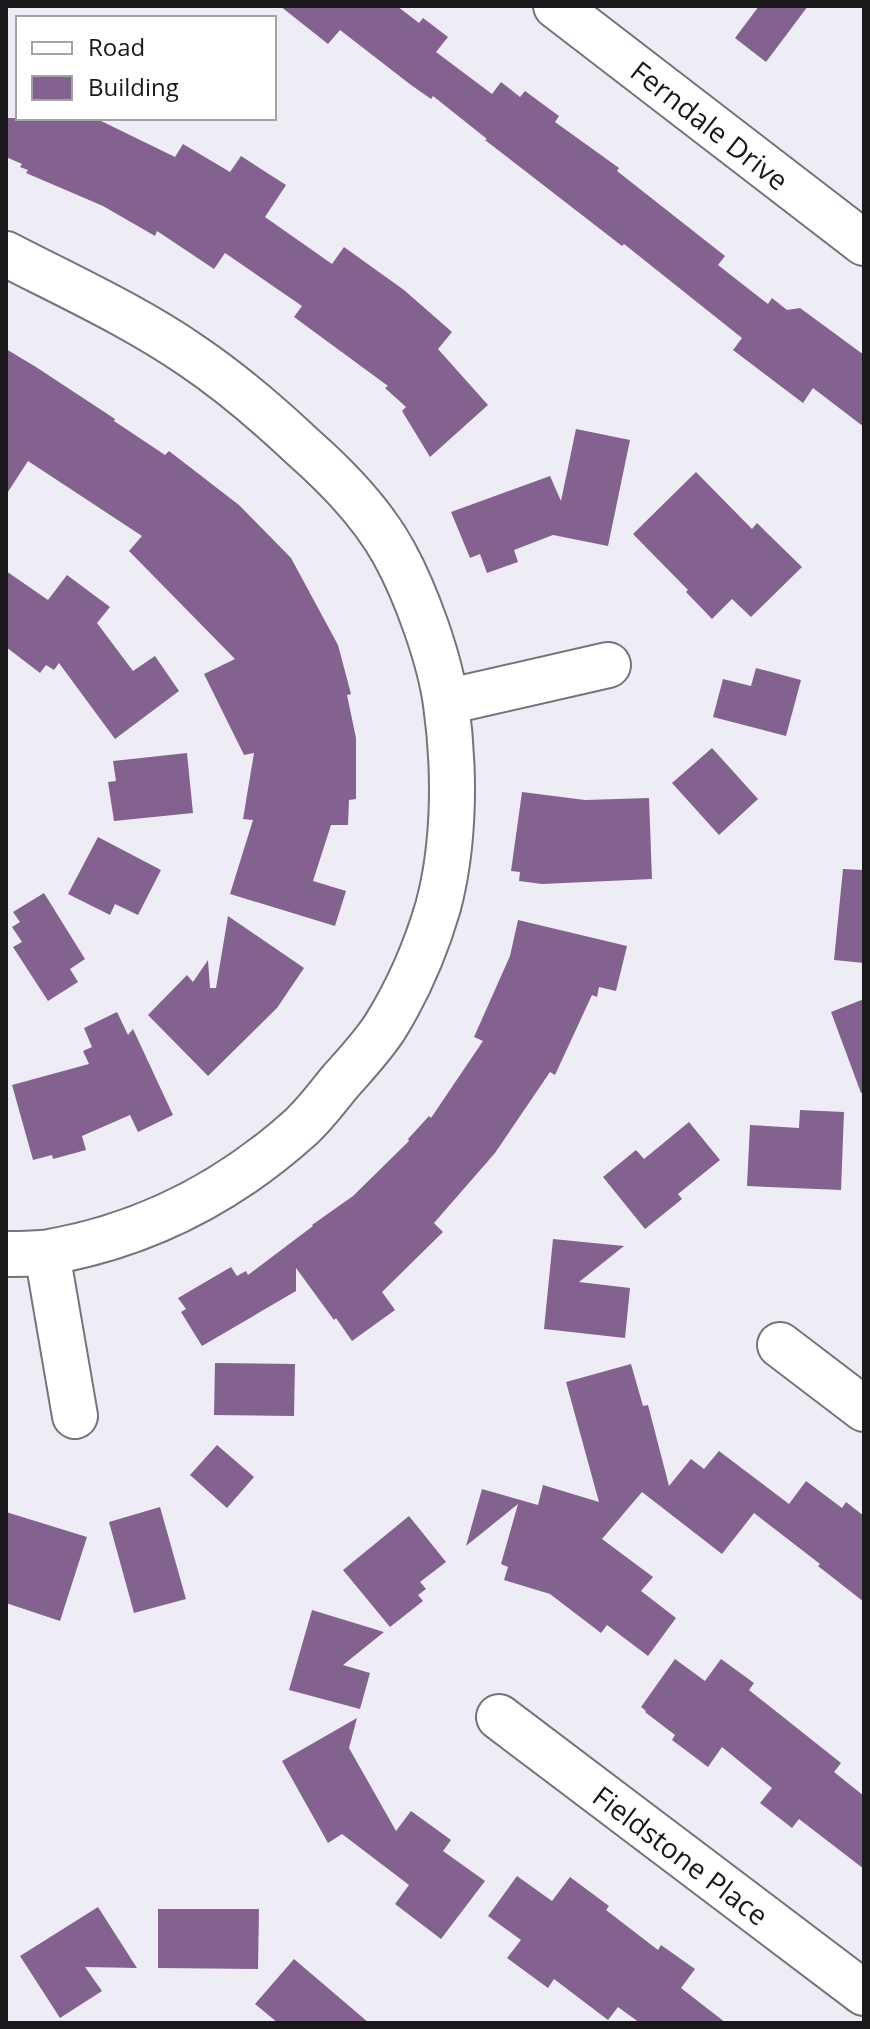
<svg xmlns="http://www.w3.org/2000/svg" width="870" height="2029" font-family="'Open Sans',sans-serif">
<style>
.building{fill:#836290}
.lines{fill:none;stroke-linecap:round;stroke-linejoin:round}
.minor-casing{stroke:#75747c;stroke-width:48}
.minor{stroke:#fff;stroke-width:44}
.labels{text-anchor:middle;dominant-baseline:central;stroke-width:8;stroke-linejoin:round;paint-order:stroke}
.street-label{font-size:28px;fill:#19191c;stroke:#fff}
</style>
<rect width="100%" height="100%" fill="#eeedf6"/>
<g class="building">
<path d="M280,6H397L419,23L423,18L448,37L436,52L492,94L501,82L520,97L525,91L559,116L555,122L619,168L617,171L725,256L718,265L768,304L772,298L787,310L800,308L864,355V427L813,388L803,403L733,350L742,338L624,244L622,246L485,140L487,139L433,96L431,99L411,85L340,30L328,44Z"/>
<path d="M759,6H808L766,62L735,38Z"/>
<path d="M6,118H95L175,157L183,144L230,172L241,156L286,185L265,217L332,264L344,247L404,290L452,332L438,349L488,405L430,457L402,411L406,407L385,388L388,386L294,317L302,306L225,253L214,269L157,231L155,236L103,206L26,173L28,170L20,167L22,164L6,157Z"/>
<path d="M6,349L36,367L115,419L114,421L165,455L169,451L239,505L291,558L338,645L351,694L347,695L356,738V799L349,800L348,825H331L313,881L346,891L335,926L230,894L253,820L243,819L254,753L244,755L204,674L235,659L129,551L142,536L28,461L6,495Z"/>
<path d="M576,429L630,440L608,546L553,535L514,550L518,562L487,573L480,554L470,558L451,512L550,476L561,501Z"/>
<path d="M696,472L752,529L757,523L802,567L751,617L732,599L712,619L686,592L688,590L633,534Z"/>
<path d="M6,571L48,600L67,575L110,607L97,623L133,671L155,656L179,691L115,739L59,663L54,670L46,665L40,673L6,647Z"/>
<path d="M756,668L801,680L786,736L713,717L723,679L751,686Z"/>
<path d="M712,748L758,799L719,835L672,783Z"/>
<path d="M187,753L193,813L114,821L108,782L116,781L113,761Z"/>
<path d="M522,792L585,800L649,798L652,879L542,884L519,881L520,872L511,871Z"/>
<path d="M98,837L161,870L138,915L115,904L110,915L68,894Z"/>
<path d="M843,869L864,870V963L834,960Z"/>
<path d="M44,893L85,959L70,969L78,982L48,1001L13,947L22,942L12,927L20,922L13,912Z"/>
<path d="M228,916L304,968L277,1008L208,1076L148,1015L187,975L193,982L208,960L210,988H216Z"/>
<path d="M518,920L627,946L616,991L599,987L597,997L592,995L555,1075L550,1072L495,1153L434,1223L443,1232L382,1292L395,1310L352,1341L336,1318L334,1320L296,1268V1291L202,1346L181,1312L186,1309L178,1298L231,1267L237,1276L246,1271L248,1275L313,1226L312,1225L353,1196L409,1141L408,1139L429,1116L431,1118L483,1041L474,1037L510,956Z"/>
<path d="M864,999V1092L861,1093L831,1012Z"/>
<path d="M117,1012L128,1035L133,1029L173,1115L138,1132L130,1115L82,1136L86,1150L53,1159L52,1155L33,1160L12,1085L89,1064L83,1051L92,1047L84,1028Z"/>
<path d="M800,1110L844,1112L841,1190L747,1186L750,1125L799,1128Z"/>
<path d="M689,1122L720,1160L678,1194L682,1199L645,1229L603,1177L636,1150L644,1159Z"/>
<path d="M553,1239L624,1246L579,1282L630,1288L625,1338L544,1329Z"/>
<path d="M215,1363L295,1364L294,1416L214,1415Z"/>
<path d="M631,1364L643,1406L648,1405L669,1486L691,1459L704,1469L719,1451L789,1504L806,1481L842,1508L846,1502L864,1516V1602L818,1566L820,1564L754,1513L722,1554L642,1492L602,1539L653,1577L641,1591L676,1618L648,1656L607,1625L601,1633L550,1594L504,1580L508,1567L501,1564L518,1504L466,1546L482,1489L538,1505L543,1485L599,1502L566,1382Z"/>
<path d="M217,1445L254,1477L227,1508L190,1475Z"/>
<path d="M160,1507L186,1599L134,1613L109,1522Z"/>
<path d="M6,1512L87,1537L60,1621L6,1603Z"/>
<path d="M409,1516L446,1562L420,1582L426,1589L418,1595L423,1601L390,1627L343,1570Z"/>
<path d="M312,1610L384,1632L343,1665L370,1673L360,1709L289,1690Z"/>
<path d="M675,1659L705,1681L721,1659L754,1683L749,1690L841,1763L834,1772L864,1796V1869L799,1819L792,1828L760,1803L772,1788L722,1747L708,1767L672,1740L675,1735L645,1712L646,1711L641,1707Z"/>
<path d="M357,1718L349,1748L396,1831L411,1811L451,1840L443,1851L485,1881L441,1939L395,1904L409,1885L342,1834L328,1843L282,1761Z"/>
<path d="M517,1876L552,1901L570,1877L609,1906L606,1910L658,1950L661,1945L695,1969L681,1988L726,2023H640L618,2007L608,2020L554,1979L548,1988L507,1958L521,1940L488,1916Z"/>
<path d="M98,1907L137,1968L85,1967L102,1991L60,2018L20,1956Z"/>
<path d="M158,1909H259L258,1969L158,1968Z"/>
<path d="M294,1959L369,2023H278L255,2004Z"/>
</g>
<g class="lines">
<g class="minor-casing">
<g id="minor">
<path d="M556,6L864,243"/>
<path d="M6,254C68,286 134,316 192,356C232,383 269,415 304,448C338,478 372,513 394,553C416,593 440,659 446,704C455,768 455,844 438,907C426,948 408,990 385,1027C372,1047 355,1065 339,1083C327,1098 315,1114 301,1127C229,1192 146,1235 50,1252C36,1254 20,1254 6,1254"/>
<path d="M446,702L608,665"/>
<path d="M47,1253L75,1416"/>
<path d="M780,1345L864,1409"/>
<path d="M499,1717L864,1993"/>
</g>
</g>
<use href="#minor" class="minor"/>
</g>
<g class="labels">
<g class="street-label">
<text transform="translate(710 125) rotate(38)">Ferndale Drive</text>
<text transform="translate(681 1855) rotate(37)">Fieldstone Place</text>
</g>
</g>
<rect width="870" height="2029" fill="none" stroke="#19191c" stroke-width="16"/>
<rect x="16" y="16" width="260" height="104" fill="#ffffff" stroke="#a3a3a4" stroke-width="2"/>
<rect x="32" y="42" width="40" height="12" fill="#ffffff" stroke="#a3a3a4" stroke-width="2"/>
<text x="88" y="56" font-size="24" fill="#19191c">Road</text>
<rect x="32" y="76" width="40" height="24" fill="#836290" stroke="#a3a3a4" stroke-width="2"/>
<text x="88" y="96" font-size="24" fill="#19191c">Building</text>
</svg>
